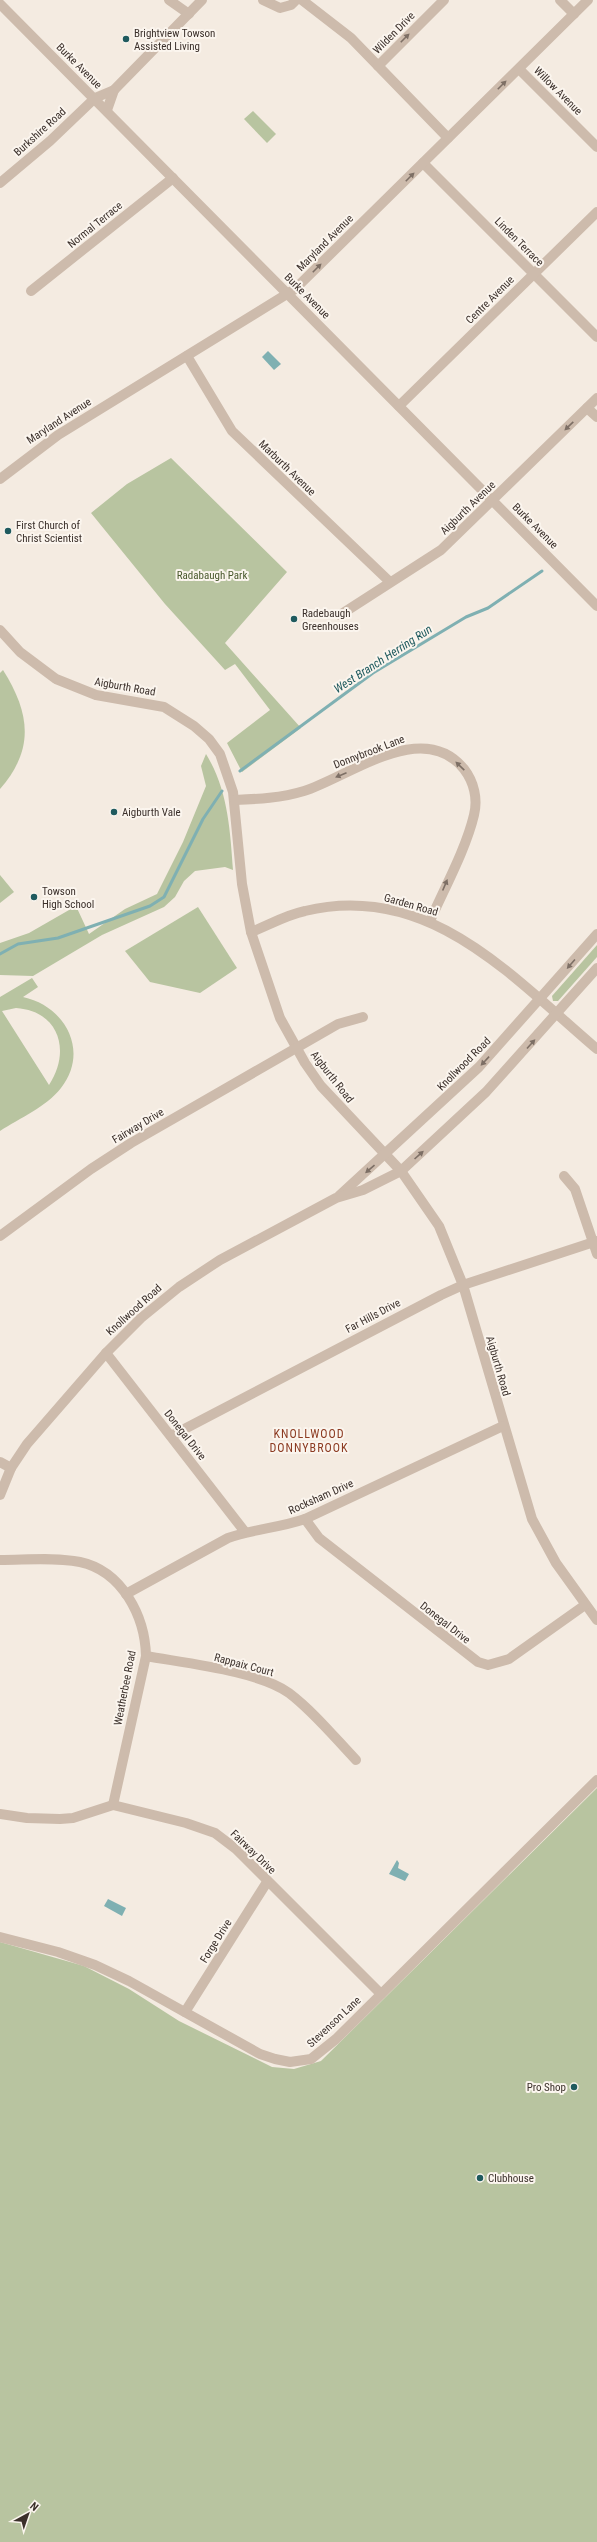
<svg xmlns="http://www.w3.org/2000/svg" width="597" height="2542" font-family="'Roboto Condensed',sans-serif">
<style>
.green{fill:#b8c4a0;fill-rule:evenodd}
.water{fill:#7fb0b2}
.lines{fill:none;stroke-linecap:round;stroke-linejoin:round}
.stream{stroke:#7fb0b2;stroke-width:3}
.minor{stroke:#cdbbac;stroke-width:10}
.tertiary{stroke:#cdbbac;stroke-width:10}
.oneway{fill:#7d6f65}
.poi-dot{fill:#1f5a5e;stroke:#fbf5ee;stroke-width:1.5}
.labels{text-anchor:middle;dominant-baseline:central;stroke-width:4;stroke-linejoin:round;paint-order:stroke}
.poi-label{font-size:11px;fill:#3b302b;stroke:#fbf5ee;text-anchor:start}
.street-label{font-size:11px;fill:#3b302b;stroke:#fbf5ee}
.park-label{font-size:11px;fill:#4a5a2e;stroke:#fbf5ee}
.water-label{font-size:12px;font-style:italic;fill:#1f5a5e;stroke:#fbf5ee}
.neighbourhood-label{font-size:12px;letter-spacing:1px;fill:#8c3b22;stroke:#fbf5ee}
</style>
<rect width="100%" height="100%" fill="#f4ebe1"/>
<g class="green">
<path d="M253,111L276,134L267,143L244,119Z"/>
<path d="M171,458L287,572L225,643L301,728L242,772L227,743L270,710L235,664L225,670L165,604L91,513L127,484Z"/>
<path d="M3,670C30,713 35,749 0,789V673Z"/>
<path d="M206,754C228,790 230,829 233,870L225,867L195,871L184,881L175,897L164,907L102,935L33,976L0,975V943L29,933L76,906L89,934L125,909L157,894L183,842L206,786L201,766Z"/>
<path d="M0,875L14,892L0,903Z"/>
<path d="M198,907L237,968L200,993L150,982L125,951Z"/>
<path d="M597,945V957L558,1001H553L552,996Z"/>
<path d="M32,978L38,987L23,997C65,1006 90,1051 61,1088C46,1107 20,1118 0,1131V997ZM16,1008C60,1011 71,1052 49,1085L2,1011Z"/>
<path d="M597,1788V2542H0V1942L84,1966L129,1989L179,2021L272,2067L294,2069L321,2061Z"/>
</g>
<g class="water">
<path d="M268,351L281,364L274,370L262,357Z"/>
<path d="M397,1860L399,1863L398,1868L409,1874L405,1881L389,1874Z"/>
<path d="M108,1899L126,1908L122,1916L104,1906Z"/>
</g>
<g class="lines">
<g class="stream">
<path d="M240,771L373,673L466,617L488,608L542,571"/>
<path d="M0,954L18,944L58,938L150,906L164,897L203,819L222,791"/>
</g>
<g class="minor">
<path d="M169,0L189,14"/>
<path d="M263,0L280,8L291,5L296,0"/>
<path d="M302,0L351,38L448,138"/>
<path d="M560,0L574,14"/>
<path d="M378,66L444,0"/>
<path d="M519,69L597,147"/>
<path d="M107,110L114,90"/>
<path d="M423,163L597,337"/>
<path d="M0,183L50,141L95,98L114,90L202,0"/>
<path d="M31,291L173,178"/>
<path d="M187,356L232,431L390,582"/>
<path d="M399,406L597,212"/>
<path d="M587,408L597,417"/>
<path d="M0,479L58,435L295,289L588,0"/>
<path d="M340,615L441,550L597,398"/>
<path d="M0,630L20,652L56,679L96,695L164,707L194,726L209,739L220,754L233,792L242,884L251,932L280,1018L305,1063L321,1086L401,1171L439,1226L463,1285L532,1519L556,1563L597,1620"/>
<path d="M235,800C258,799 281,798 304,791C350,776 423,718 464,769C474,782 478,799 474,815C466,849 444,889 430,921"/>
<path d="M251,932C269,925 286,915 305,911C429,881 512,977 597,1049"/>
<path d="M564,1176L575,1189L597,1254"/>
<path d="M339,1196L479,1067L597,934"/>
<path d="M0,1236L91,1169L131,1143L338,1024L363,1017"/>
<path d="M106,1353L245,1532"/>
<path d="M171,1436L441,1295L463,1285L597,1241"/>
<path d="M0,1462L11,1468"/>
<path d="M0,1495L11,1468L27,1444L106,1353L141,1318L179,1287L220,1260L336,1198L363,1190L401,1171L486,1092L597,968"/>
<path d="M305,1519L319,1538L478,1662L488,1665L509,1659L585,1605"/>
<path d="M0,1560C26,1560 55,1557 80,1562C122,1571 145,1616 146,1656L113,1805"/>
<path d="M126,1594L228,1538C253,1529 279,1528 305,1519L503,1426"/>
<path d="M146,1656C184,1663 259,1671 289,1693C314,1712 335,1738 356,1760"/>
<path d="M0,1814L27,1818L60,1819L73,1818L113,1805L186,1823L215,1833L236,1849L381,1994"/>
<path d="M185,2012L267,1882"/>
</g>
<g class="tertiary">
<path d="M0,4L597,606"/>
<path d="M0,1937L58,1952L95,1965L129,1981L260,2054L275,2059L290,2062L311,2059L336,2039L597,1780"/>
</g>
</g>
<defs><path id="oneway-solid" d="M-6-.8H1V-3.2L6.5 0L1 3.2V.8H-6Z"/></defs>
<g class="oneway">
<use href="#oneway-solid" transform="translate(405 38) rotate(-45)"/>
<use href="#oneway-solid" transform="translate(502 85) rotate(-45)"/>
<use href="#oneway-solid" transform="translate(410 177) rotate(-45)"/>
<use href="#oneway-solid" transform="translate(317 268) rotate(-45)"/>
<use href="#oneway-solid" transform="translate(569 426) rotate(136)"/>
<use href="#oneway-solid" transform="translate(460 766) rotate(-136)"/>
<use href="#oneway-solid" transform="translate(341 775) rotate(157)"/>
<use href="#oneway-solid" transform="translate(445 885) rotate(-67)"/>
<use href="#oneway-solid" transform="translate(571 964) rotate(131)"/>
<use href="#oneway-solid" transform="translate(531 1044) rotate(-48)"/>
<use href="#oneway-solid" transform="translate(485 1061) rotate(133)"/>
<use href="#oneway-solid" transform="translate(419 1155) rotate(-42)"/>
<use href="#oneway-solid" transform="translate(370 1169) rotate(139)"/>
</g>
<g class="poi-dot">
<circle cx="126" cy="39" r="4"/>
<circle cx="8" cy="531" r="4"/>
<circle cx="294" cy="619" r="4"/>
<circle cx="114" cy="812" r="4"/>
<circle cx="34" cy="897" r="4"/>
<circle cx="574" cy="2087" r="4"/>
<circle cx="480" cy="2178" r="4"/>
</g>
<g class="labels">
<g class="poi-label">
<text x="134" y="33">Brightview Towson<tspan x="134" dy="13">Assisted Living</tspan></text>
<text x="16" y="525">First Church of<tspan x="16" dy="13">Christ Scientist</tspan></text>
<text x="302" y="613">Radebaugh<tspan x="302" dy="13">Greenhouses</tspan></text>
<text x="122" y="812">Aigburth Vale</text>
<text x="42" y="891">Towson<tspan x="42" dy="13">High School</tspan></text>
<text x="566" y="2087" text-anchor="end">Pro Shop</text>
<text x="488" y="2178">Clubhouse</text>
</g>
<g class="street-label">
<text transform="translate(394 33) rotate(-45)">Wilden Drive</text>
<text transform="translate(79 66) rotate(45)">Burke Avenue</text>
<text transform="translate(558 91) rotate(45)">Willow Avenue</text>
<text transform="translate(40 132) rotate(-42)">Burkshire Road</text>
<text transform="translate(95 225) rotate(-39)">Normal Terrace</text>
<text transform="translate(519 242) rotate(45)">Linden Terrace</text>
<text transform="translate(325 243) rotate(-45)">Maryland Avenue</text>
<text transform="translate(307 296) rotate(45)">Burke Avenue</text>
<text transform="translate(490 300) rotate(-45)">Centre Avenue</text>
<text transform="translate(59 421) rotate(-33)">Maryland Avenue</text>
<text transform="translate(287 468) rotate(44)">Marburth Avenue</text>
<text transform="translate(468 508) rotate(-44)">Aigburth Avenue</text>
<text transform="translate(535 526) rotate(45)">Burke Avenue</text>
<text transform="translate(125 687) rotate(10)">Aigburth Road</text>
<text transform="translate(369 752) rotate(-21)">Donnybrook Lane</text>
<text transform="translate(411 905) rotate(16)">Garden Road</text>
<text transform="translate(464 1064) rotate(-45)">Knollwood Road</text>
<text transform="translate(332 1077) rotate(52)">Aigburth Road</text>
<text transform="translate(138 1126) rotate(-31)">Fairway Drive</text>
<text transform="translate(134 1310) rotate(-42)">Knollwood Road</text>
<text transform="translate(373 1316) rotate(-28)">Far Hills Drive</text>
<text transform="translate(498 1366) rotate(74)">Aigburth Road</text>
<text transform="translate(185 1435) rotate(52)">Donegal Drive</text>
<text transform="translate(321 1497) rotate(-24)">Rocksham Drive</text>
<text transform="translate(445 1623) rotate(38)">Donegal Drive</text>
<text transform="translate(244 1665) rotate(15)">Rappaix Court</text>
<text transform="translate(125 1688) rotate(-79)">Weatherbee Road</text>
<text transform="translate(253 1852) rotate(44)">Fairway Drive</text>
<text transform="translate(216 1941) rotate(-58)">Forge Drive</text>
<text transform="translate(334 2022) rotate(-43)">Stevenson Lane</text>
</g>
<g class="park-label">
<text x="212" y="575">Radabaugh Park</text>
</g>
<g class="water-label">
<text transform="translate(383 659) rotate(-33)">West Branch Herring Run</text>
</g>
<g class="neighbourhood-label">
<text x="309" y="1434">KNOLLWOOD<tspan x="309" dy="14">DONNYBROOK</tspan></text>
</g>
</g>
<g transform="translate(28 2514) rotate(40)" stroke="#fbf5ee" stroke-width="3" paint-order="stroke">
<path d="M0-3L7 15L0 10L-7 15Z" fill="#3b302b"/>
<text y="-6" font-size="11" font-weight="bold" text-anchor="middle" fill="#3b302b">N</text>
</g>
</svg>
